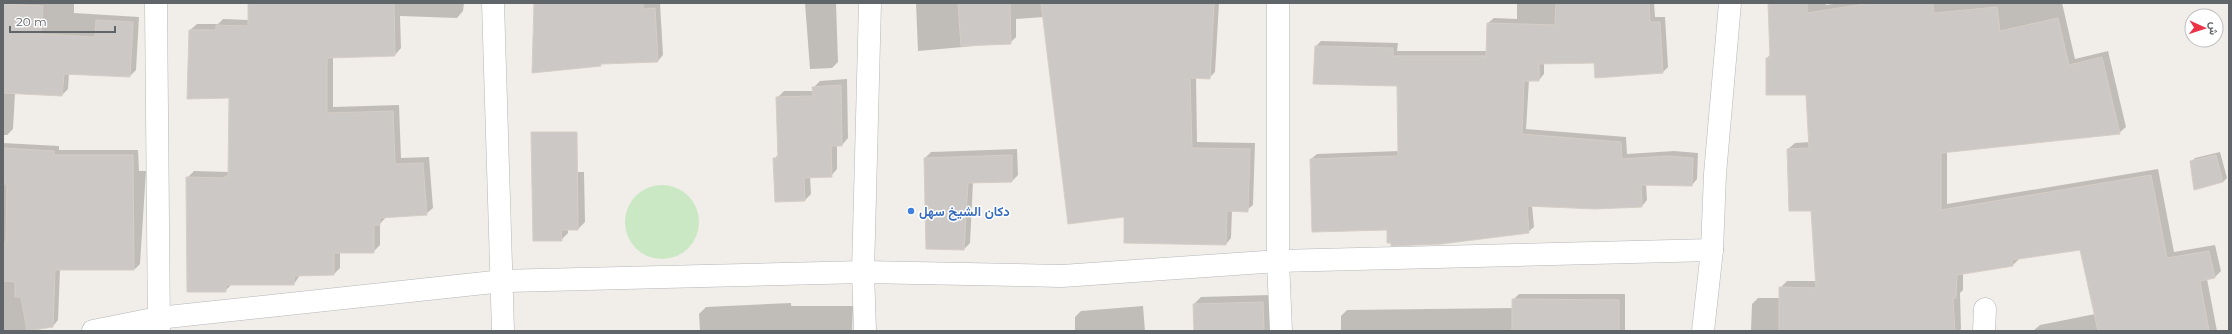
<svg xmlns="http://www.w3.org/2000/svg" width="2232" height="334" font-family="Montserrat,Vazirmatn,sans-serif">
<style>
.green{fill:#cbe8c4}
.shadow{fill:#0003}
.building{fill:#ccc8c5;stroke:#d6cec6}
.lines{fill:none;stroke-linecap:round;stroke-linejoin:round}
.minor-casing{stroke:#b3b7ba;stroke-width:23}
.minor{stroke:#fff;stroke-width:22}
.shop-dot{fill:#3f7fe0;stroke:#fff;stroke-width:1.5}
.labels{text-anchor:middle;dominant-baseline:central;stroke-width:3;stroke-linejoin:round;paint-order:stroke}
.shop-label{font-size:13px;font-weight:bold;fill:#366cbe;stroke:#fff;text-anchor:start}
</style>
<rect width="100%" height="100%" fill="#f1ede8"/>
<circle class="green" cx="662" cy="222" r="37"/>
<g class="shadow">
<path d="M3,3H74V13L139,17L136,70L130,76L69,73L68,89L62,95L15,93L13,129L7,135H3Z"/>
<path d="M249,3H464L463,11L457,18L400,16L401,48L395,55L333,56V107L399,105L401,158L429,157L433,208L426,214L386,217L380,224V245L373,252H340V268L334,274L300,275L294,284H232L225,291L187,178L194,171L229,172L230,97L190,30L197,24H218L223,19L249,20Z"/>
<path d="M592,3H660L663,55L658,61L589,64Z"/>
<path d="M749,3H763L749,4Z"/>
<path d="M805,3H836L838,62L832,68L810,69Z"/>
<path d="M916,3H1219L1215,72L1209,78L1196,77L1197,142L1255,143L1253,205L1247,210H1232L1231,238L1226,244L1125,216L1044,17L1016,19V37L1010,43L976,44L974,46L918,51Z"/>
<path d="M1517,3H1654L1655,17H1665L1668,67L1663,72L1595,62L1544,63V74L1539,80H1529L1526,129L1626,137L1627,154L1674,151L1698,153L1697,179L1692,185L1646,184L1647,200L1642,206L1532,205L1534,227L1528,232L1388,229L1311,159L1317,154L1399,151L1398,85L1316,46L1321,41L1398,43L1397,51H1487L1488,23L1494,18L1517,19Z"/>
<path d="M1770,3H1825L1826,5L1840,3H2062L2075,59L2108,51L2126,127L2119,133L1947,151V204L2158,169L2174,252L2215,245L2221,271L2214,278L2207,279L2217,331H2033L2040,325L2095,314L2081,249L2020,258L2013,265L1963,273V290L1960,293L1961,329L1959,331H1751L1752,304L1758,298H1780V288L1787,281H1816L1812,210L1788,149L1795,143L1810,142L1807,94L1767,58L1771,54Z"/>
<path d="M847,79L848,138L842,145H837V169L831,176H810L811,194L805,200L774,159L779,154L777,98L784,91H814L813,88L820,81Z"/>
<path d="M3,143L59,146V150H138L139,171H146L140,264L135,269H60L58,320L53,326L25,331H3Z"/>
<path d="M1017,149L1018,175L1012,181L973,182L970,243L964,249L925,158L931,152Z"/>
<path d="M2220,152L2227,178L2223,182L2191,162L2195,158Z"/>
<path d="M540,172H584L585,222L578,229H568V233L561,240Z"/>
<path d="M1519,294H1625V331H1642H1341V316L1347,310L1513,308V300Z"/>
<path d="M1270,295V331H1195L1194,304L1201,297Z"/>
<path d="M791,303V306H853L852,331H700L699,314L706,307Z"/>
<path d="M1143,306L1145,331H1075V317L1081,311Z"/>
</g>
<g class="building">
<path d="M248,3H394L395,56L327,58V113L393,111L395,164L423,163L427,215L380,218V225H374V253H334V275L294,276V285H226V292H187L186,177L225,178V176H228L229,98L187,99L189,30H216V25L248,26Z"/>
<path d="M534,3H643V9L655,8L658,62L601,64V66L532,73Z"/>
<path d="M958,3H1010L1011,44L961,46Z"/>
<path d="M1041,3H1214L1210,79L1190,78L1192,148L1250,149L1248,212L1227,211L1226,245L1124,243V217L1068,224Z"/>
<path d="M1556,3H1649L1650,22H1660L1663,73L1595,78L1594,63L1539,64V81H1524L1522,134L1621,142L1622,159L1668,156L1693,158L1692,186L1641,185L1642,207L1595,209L1527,206L1529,233L1441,244L1391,246V243H1387V230L1312,232L1310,159L1398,156L1397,86L1313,84L1315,46L1393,48V56H1486L1487,23L1555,25Z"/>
<path d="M1768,3H1807V13L1871,3H1933L1934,13L1997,7L2000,31L2058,18L2069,65L2102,57L2120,134L1941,153V210L2151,175L2167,258L2209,251L2215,278L2200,281L2209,331H2098L2080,250L2012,260L2013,266L1957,275L1956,298H1953L1955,331H1779V287L1816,288L1811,211H1789L1787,149L1809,148L1806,95H1766V58H1770Z"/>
<path d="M3,4L43,6L41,34L95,37L96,20L133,22L130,77L64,74L62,96L3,93Z"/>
<path d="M841,85L842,146H831L832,177L804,178L805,201L775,202L773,158H778L776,97L813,96L812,87Z"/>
<path d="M531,132H577L578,230H561L562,241H533Z"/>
<path d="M3,148L54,151V155H133L134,270H55L53,327L27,331L21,297H15V282L3,281V242H6L7,184H3Z"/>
<path d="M1012,155V182L968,183L964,250L926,249L924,158Z"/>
<path d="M2216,155L2223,182L2194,190L2190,161Z"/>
<path d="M1512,299L1619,300V331H1512Z"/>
<path d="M1263,302L1264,331H1194L1193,304Z"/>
</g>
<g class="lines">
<g class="minor-casing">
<g id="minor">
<path d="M156,3L159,331"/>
<path d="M493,3L503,331"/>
<path d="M1278,3V261L1281,331"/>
<path d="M93,331L158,318L503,281L863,272L1062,276L1278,261L1712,250"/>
<path d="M865,331L863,272L870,3"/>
<path d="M1703,331L1712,250L1715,174L1730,3"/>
<path d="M1984,331L1985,309"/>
</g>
</g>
<use href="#minor" class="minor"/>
</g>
<circle class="shop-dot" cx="911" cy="211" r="4"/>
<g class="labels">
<g class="shop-label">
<text x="919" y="211">دكان الشيخ سهل</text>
</g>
</g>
<rect width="2232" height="334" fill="none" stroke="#5f6568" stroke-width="8"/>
<g transform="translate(2204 28) rotate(93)"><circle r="19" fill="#ffffff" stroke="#bfc1c3"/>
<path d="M0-3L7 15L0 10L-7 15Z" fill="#ec3248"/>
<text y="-6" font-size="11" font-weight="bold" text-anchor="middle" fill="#5f6568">ش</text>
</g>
<path d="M10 26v6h105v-6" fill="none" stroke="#5f6568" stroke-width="2"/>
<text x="16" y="26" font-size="12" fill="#5f6568" stroke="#ffffff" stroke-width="3" paint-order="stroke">20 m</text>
</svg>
